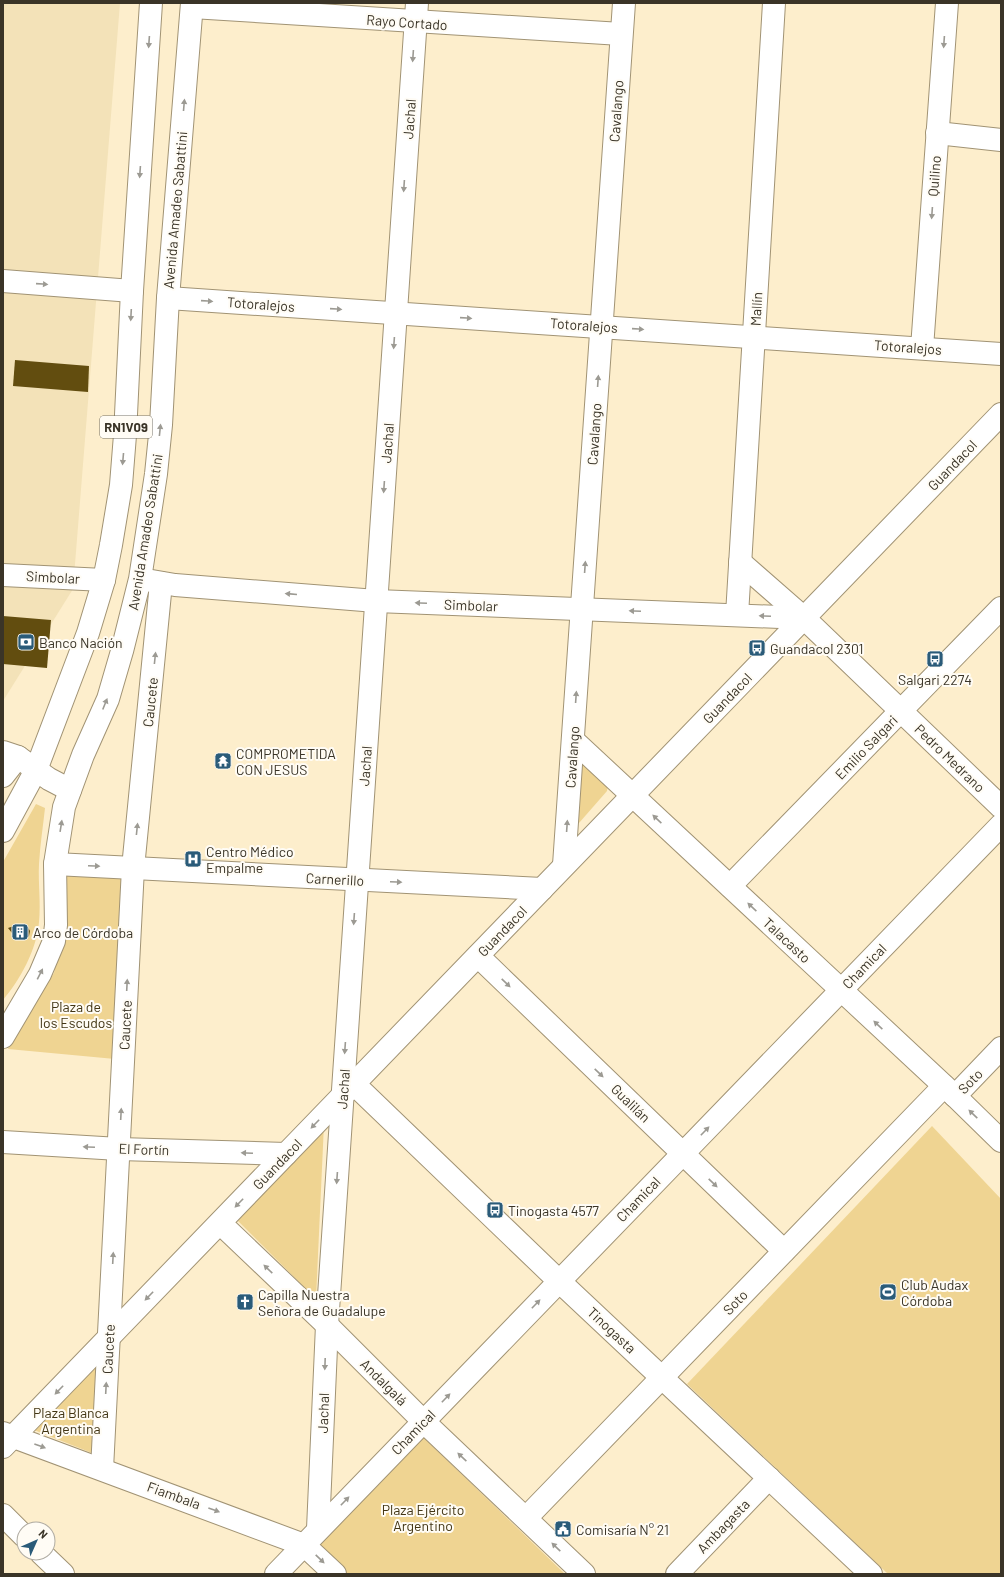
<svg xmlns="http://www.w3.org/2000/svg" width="1004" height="1577" font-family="Barlow,sans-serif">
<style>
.built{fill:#f3e2b8}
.green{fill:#efd492}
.building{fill:#624d0f}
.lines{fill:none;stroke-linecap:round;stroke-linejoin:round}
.minor-casing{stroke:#a19374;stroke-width:24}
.major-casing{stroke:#a19374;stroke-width:24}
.minor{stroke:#fff;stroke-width:22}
.major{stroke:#fff;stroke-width:22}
.oneway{fill:#9c9a93}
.labels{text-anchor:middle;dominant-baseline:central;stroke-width:4;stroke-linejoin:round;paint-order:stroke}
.shield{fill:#fffcf5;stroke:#757065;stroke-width:1}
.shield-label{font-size:13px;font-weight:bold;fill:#3a3427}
.street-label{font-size:14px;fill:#3a3427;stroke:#fffcf5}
.poi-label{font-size:14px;fill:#3a3427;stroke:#fffcf5;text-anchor:start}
.park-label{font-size:14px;fill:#423514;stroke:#fffcf5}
</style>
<rect width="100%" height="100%" fill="#fdeecc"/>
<path class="built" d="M3,3H120L73,589L3,701Z"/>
<g class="green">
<path d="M578,763H587L608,783L607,791L579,823L573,824Z"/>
<path d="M36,804L45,808C43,827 40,845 39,864C38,883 41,903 39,922C37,949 20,980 3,1000V862Z"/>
<path d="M64,873L124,876L115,1059L8,1049L28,1013L54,973L64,926Z"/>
<path d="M324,1124L316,1299L235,1218Z"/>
<path d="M932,1126L1001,1199V1574H888L687,1384Z"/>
<path d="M97,1361L92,1453L29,1428Z"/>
<path d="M422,1436L565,1574H343L315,1547Z"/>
</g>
<g class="building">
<path d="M15,360L89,366L88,392L13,386Z"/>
<path d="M3,616L51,620L47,668L3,664Z"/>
<path d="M20,924H26L30,931L29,936L24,940L16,938L8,928Z"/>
</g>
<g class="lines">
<g class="minor-casing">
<g id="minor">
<path d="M192,7L621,34"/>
<path d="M937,133L1001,140"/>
<path d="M3,281L132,291"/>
<path d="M168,298L1001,354"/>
<path d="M922,348L947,3"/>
<path d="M740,562L804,618L1001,807"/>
<path d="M3,575L104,580"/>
<path d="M146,580L175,585L376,601L804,618"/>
<path d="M737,615L774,3"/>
<path d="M573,740L955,1096L1001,1141"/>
<path d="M3,752L18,757L49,779L70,790"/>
<path d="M3,776L18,757"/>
<path d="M55,864L542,889"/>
<path d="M564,865L624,3"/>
<path d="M730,886L1001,608"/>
<path d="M478,956L784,1251"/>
<path d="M354,1084L559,1281L871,1574"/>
<path d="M955,1096L1001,1048"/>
<path d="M3,1142L119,1149L286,1154"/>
<path d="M220,1223L327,1325L423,1421L584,1574"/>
<path d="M3,1433L304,1545L335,1574"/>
<path d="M3,1447L1001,414"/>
<path d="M102,1469L133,868L161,583"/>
<path d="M3,1515L24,1536"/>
<path d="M526,1518L944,1086"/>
<path d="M318,1529L327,1325L417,3"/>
<path d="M41,1553L63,1574"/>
<path d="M276,1574L1001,825"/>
<path d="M677,1574L769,1478"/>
</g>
</g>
<g class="major-casing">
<g id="major">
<path d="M3,831L36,770L88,633L104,580L111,545L121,485L125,435L132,291L151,3"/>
<path d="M3,1037L40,974L54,941L56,925L55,864L64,807L83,755L108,699L122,651L140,579L156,474L161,425L168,298L192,3"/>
</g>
</g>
<use href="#minor" class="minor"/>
<use href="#major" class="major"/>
</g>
<defs><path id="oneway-solid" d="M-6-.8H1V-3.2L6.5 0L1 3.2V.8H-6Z"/></defs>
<g class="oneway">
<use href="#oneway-solid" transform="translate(149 42) rotate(94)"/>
<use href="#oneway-solid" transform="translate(944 42) rotate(94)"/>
<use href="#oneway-solid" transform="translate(413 56) rotate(94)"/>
<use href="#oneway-solid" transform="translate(184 105) rotate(-85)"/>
<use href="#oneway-solid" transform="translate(140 172) rotate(94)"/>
<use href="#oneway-solid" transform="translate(404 186) rotate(94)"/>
<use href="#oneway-solid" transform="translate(932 213) rotate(94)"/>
<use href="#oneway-solid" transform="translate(42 284) rotate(4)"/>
<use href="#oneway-solid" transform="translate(207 301) rotate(4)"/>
<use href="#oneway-solid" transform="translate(336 309) rotate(4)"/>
<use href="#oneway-solid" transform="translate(131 315) rotate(93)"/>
<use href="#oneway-solid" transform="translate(466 318) rotate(4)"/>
<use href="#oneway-solid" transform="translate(638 329) rotate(4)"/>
<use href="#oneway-solid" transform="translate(394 343) rotate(94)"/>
<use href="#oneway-solid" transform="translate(598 381) rotate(-86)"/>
<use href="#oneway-solid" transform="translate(160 430) rotate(-84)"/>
<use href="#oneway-solid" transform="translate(123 459) rotate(95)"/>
<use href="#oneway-solid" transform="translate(384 487) rotate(94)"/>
<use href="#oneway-solid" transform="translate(585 567) rotate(-86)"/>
<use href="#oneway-solid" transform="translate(291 594) rotate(-175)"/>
<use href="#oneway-solid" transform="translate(421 603) rotate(-178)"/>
<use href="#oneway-solid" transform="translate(635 611) rotate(-178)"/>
<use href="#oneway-solid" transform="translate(765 616) rotate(-178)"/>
<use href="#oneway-solid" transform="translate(155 658) rotate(-84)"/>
<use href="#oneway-solid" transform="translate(576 697) rotate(-86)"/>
<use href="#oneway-solid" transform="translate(105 704) rotate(-68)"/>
<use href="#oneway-solid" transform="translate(657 819) rotate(-137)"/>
<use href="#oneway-solid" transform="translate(61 826) rotate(-81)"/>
<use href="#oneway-solid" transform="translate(567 826) rotate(-86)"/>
<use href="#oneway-solid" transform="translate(137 829) rotate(-84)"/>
<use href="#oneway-solid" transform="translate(94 866) rotate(3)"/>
<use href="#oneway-solid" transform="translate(396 882) rotate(3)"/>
<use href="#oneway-solid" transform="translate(752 907) rotate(-137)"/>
<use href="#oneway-solid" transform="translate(354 919) rotate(94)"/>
<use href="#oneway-solid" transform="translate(40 974) rotate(-63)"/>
<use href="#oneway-solid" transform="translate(506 983) rotate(44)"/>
<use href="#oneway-solid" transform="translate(127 985) rotate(-87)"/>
<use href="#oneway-solid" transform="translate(878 1025) rotate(-137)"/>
<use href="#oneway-solid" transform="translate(345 1048) rotate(94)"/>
<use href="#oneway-solid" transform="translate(599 1073) rotate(44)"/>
<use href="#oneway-solid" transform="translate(121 1114) rotate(-87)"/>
<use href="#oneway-solid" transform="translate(973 1114) rotate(-136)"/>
<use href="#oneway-solid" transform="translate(315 1124) rotate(134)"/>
<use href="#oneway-solid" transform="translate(705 1131) rotate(-46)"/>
<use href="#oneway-solid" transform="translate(89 1147) rotate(-177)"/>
<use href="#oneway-solid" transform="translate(247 1153) rotate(-178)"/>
<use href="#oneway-solid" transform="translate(337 1178) rotate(94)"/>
<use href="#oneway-solid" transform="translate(713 1183) rotate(44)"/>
<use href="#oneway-solid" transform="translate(239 1203) rotate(134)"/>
<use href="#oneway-solid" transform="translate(113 1258) rotate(-87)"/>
<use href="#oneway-solid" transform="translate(268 1269) rotate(-136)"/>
<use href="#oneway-solid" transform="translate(149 1296) rotate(134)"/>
<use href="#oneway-solid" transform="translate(536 1304) rotate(-46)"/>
<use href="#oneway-solid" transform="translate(325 1364) rotate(92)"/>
<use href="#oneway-solid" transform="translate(106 1388) rotate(-87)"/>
<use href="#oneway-solid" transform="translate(59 1390) rotate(134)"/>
<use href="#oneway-solid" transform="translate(446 1398) rotate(-46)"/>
<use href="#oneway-solid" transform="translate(40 1446) rotate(20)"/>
<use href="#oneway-solid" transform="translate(462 1457) rotate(-137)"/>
<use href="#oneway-solid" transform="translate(345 1501) rotate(-46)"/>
<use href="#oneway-solid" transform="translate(214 1510) rotate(20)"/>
<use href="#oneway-solid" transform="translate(556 1547) rotate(-136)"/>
<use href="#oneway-solid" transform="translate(320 1559) rotate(44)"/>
</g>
<defs>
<g id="bank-square" transform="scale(0.9)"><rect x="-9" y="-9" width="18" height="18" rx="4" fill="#2a5b79" stroke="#fffcf5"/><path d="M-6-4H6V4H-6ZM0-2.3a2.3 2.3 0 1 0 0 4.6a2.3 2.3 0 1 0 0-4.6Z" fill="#fff"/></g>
<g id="bus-square" transform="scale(0.9)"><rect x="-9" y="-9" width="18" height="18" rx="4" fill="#2a5b79" stroke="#fffcf5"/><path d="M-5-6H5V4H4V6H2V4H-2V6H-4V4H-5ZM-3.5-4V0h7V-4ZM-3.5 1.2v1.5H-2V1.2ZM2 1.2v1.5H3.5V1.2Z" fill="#fff"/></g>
<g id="temple-square" transform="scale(0.9)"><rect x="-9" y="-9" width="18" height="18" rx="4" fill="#2a5b79" stroke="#fffcf5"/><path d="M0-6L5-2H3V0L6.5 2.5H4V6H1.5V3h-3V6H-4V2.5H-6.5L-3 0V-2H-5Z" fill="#fff"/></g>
<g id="hospital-square" transform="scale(0.9)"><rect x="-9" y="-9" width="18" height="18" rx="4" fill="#2a5b79" stroke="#fffcf5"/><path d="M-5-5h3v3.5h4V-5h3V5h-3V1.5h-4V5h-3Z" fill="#fff"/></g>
<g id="building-square" transform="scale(0.9)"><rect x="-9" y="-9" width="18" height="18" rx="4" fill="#2a5b79" stroke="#fffcf5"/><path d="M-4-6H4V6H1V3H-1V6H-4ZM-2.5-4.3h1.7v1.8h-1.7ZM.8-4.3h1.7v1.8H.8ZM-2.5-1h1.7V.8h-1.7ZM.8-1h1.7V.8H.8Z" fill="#fff"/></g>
<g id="stadium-square" transform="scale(0.9)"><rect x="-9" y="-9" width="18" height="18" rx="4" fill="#2a5b79" stroke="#fffcf5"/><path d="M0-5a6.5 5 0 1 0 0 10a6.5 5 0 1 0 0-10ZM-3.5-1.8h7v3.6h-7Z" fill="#fff"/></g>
<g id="church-square" transform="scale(0.9)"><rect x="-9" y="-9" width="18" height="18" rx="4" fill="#2a5b79" stroke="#fffcf5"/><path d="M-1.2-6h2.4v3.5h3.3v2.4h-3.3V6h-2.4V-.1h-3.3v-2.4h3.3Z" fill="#fff"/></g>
<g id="civic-square" transform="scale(0.9)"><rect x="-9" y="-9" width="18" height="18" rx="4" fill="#2a5b79" stroke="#fffcf5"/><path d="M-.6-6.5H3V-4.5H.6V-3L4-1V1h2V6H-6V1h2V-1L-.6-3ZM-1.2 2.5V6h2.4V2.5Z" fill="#fff"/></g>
</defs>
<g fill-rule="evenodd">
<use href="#bank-square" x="26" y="642"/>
<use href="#bus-square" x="757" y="648"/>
<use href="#bus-square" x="935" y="659"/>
<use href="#temple-square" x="223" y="761"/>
<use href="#hospital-square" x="193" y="859"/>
<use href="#building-square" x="20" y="932"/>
<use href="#bus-square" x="495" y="1210"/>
<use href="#stadium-square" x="888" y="1292"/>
<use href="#church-square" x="245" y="1302"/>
<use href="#civic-square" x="563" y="1529"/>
</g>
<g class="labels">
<rect class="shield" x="100" y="416" width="52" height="22" rx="3"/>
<g class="shield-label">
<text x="126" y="427">RN1V09</text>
</g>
<g class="street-label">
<text transform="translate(407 22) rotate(4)">Rayo Cortado</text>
<text transform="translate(616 111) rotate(-86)">Cavalango</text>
<text transform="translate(409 119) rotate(-86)">Jachal</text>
<text transform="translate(934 176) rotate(-86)">Quilino</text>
<text transform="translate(175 210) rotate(-85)">Avenida Amadeo Sabattini</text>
<text transform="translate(261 304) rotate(4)">Totoralejos</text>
<text transform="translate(756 309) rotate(-87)">Mallín</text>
<text transform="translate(584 325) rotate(4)">Totoralejos</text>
<text transform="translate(908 347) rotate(4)">Totoralejos</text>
<text transform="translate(594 434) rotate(-86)">Cavalango</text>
<text transform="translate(387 443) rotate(-86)">Jachal</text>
<text transform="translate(952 465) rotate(-46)">Guandacol</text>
<text transform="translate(145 532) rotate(-81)">Avenida Amadeo Sabattini</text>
<text transform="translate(53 577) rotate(3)">Simbolar</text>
<text transform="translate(471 605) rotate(2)">Simbolar</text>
<text transform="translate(727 698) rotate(-46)">Guandacol</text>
<text transform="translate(150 702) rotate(-84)">Caucete</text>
<text transform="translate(866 747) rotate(-46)">Emilio Salgari</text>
<text transform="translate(572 757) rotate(-86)">Cavalango</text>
<text transform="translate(950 758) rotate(44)">Pedro Medrano</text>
<text transform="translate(365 766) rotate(-86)">Jachal</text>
<text transform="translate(335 879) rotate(3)">Carnerillo</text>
<text transform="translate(502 931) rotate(-46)">Guandacol</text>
<text transform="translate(787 940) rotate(43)">Talacasto</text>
<text transform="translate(864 966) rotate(-46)">Chamical</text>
<text transform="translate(125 1025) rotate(-87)">Caucete</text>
<text transform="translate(970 1081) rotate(-46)">Soto</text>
<text transform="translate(343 1089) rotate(-86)">Jachal</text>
<text transform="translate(631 1103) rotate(44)">Gualilán</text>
<text transform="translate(144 1149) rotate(2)">El Fortín</text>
<text transform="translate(277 1164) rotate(-46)">Guandacol</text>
<text transform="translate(638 1199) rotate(-46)">Chamical</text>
<text transform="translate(735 1302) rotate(-46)">Soto</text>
<text transform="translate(612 1330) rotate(43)">Tinogasta</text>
<text transform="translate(108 1349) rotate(-87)">Caucete</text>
<text transform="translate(384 1382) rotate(45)">Andalgalá</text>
<text transform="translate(323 1413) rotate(-88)">Jachal</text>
<text transform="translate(413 1432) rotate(-46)">Chamical</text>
<text transform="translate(174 1495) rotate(20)">Fiambala</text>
<text transform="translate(723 1526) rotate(-46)">Ambagasta</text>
</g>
<g class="poi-label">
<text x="39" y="642">Banco Nación</text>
<text x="770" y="648">Guandacol 2301</text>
<text x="935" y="679" text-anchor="middle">Salgari 2274</text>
<text x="236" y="753">COMPROMETIDA<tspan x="236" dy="16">CON JESUS</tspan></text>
<text x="206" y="851">Centro Médico<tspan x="206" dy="16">Empalme</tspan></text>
<text x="33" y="932">Arco de Córdoba</text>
<text x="508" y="1210">Tinogasta 4577</text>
<text x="901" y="1284">Club Audax<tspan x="901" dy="16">Córdoba</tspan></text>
<text x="258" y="1294">Capilla Nuestra<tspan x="258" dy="16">Señora de Guadalupe</tspan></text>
<text x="576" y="1529">Comisaría N° 21</text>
</g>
<g class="park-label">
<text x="76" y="1006">Plaza de<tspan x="76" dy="16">los Escudos</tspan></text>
<text x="71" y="1412">Plaza Blanca<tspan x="71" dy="16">Argentina</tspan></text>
<text x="423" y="1509">Plaza Ejército<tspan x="423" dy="16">Argentino</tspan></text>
</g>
</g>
<rect width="1004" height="1577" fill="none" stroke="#3a3427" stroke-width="8"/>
<g transform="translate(36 1541) rotate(45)"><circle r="19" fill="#fffcf5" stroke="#b0aca3"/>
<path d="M0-3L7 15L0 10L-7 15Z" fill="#2a5b79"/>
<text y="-6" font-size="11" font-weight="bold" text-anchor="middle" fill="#3a3427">N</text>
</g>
</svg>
